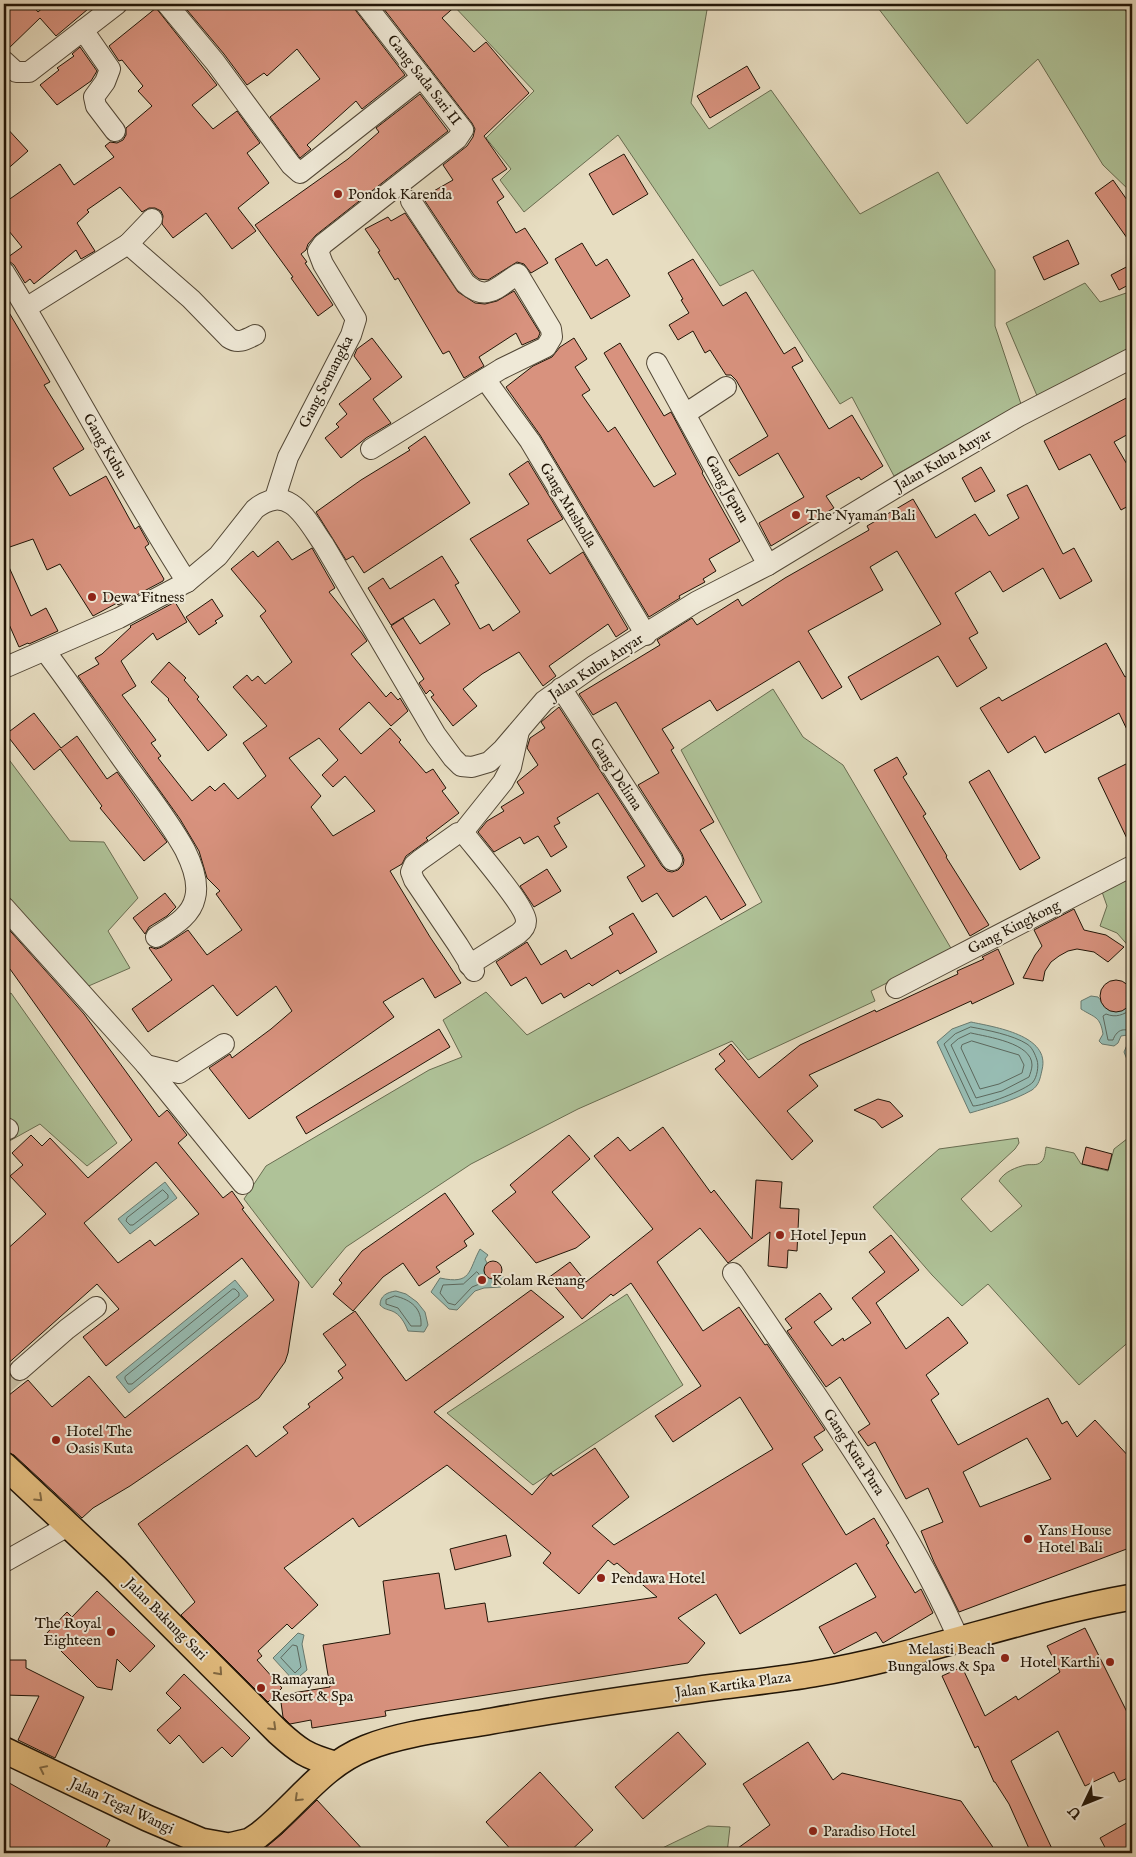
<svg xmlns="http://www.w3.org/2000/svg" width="1136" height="1857" font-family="'IM FELL English',serif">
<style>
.green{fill:#afc298;stroke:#686c50}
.water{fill:#97bcb3;stroke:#68796e}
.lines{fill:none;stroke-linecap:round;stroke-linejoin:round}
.shore{stroke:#5c685d;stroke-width:1}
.building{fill:#d8927e;stroke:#211507;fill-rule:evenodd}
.minor-tunnel{stroke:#c9bfa5;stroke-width:20;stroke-dasharray:20 10;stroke-linecap:butt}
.minor-casing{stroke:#524736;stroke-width:22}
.major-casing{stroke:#211507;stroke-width:28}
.minor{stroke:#efe9d7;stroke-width:20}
.major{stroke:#e4be80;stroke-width:25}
.oneway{stroke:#826a44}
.poi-dot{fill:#8f2418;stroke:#efe9d7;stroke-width:2}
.labels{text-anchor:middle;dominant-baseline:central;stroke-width:4;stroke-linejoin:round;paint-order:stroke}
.street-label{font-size:15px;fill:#211507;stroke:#efe9d7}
.poi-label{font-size:15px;fill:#211507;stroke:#efe9d7;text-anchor:start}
</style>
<rect width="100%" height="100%" fill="#e7ddc1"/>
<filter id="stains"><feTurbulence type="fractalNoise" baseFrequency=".004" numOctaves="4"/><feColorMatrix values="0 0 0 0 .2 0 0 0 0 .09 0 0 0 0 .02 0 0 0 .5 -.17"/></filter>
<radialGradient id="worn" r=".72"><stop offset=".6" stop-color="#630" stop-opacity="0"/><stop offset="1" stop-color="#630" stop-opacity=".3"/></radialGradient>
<g class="green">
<path d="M452,4H708L691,103L709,129L771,90L860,214L938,172L995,270V326L1021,404L894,476L852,397L840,404L753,270L720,286L618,135L524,212L500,180L511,169L486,138L534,91Z"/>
<path d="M875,4H1121L1132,20V193L1103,165L1038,59L967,124Z"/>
<path d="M1085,283L1100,302L1132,291V350L1038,398L1006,323Z"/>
<path d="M773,689L803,737L843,765L952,950L871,991L875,1001L748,1060L732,1041L578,1109L471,1164L346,1247L312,1288L244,1199L266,1166L429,1070L462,1057L443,1020L486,992L527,1035L762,902L681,750Z"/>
<path d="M4,753L70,841L104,842L138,898L108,931L130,968L84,988L4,895Z"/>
<path d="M1132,874V950L1117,933L1100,926L1107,906L1101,889Z"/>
<path d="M11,993L117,1143L87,1166L40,1124L4,1144V997Z"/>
<path d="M1132,1135V1339L1079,1385L988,1284L962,1306L932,1275L873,1207L939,1149L1018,1138L1019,1143L1015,1149L961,1199L991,1232L1022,1206L999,1181C1004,1172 1016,1167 1026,1165C1031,1164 1037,1166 1041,1162C1045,1159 1045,1153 1046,1147L1074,1153L1081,1164L1108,1171L1114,1149Z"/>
<path d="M627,1294L683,1385L533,1485L447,1413Z"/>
<path d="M708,1826L730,1827L727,1853H652Z"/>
</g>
<g class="water">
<path d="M1091,996L1098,997C1101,1000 1102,1004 1105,1007C1113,1015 1124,1011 1130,1003L1132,1008V1038L1127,1035L1121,1036L1118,1043L1114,1046L1102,1044L1099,1041L1103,1034C1100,1016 1095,1018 1081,1009V1001Z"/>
<path d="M971,1022C994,1027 1051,1035 1042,1070C1040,1079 1039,1085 1032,1090C1013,1101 990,1107 970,1113L937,1042L952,1029Z"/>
<path d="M1132,1044V1066L1128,1062L1124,1052L1127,1045Z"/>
<path d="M165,1182L177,1198L130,1234L118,1219Z"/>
<path d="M480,1249L488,1255L485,1259L487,1263L484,1271L485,1275L493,1279L501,1274L506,1281L501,1287L484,1288L475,1291L457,1310L449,1309L431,1292L440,1278C472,1285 468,1271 480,1249Z"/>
<path d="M235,1280L248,1296L129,1393L116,1377Z"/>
<path d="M396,1291L406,1294L417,1302L425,1312L428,1325L424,1332L408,1331C405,1323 400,1314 392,1311C386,1309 384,1309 380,1305C380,1296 387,1292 396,1291Z"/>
<path d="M298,1633L304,1635L302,1644L307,1670L294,1681L273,1658Z"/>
</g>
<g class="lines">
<g class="shore">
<path d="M1132,1009C1123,1015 1116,1018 1106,1014L1103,1016L1108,1040H1113C1116,1031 1124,1026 1132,1033"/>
<path d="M971,1027C987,1030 1013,1035 1027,1044C1032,1047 1035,1054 1037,1060C1039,1066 1037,1077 1033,1082C1026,1090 983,1106 973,1106L944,1044L955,1034Z"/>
<path d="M971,1033C988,1037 1032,1043 1032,1065C1032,1069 1030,1074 1029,1077L1002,1091L976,1098L951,1045L958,1039Z"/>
<path d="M972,1041L1019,1055L1024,1065L1022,1073L999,1084L980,1089L961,1048L962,1045Z"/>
<path d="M163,1190L168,1195V1198L133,1225H130L126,1221L127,1218Z"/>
<path d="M477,1272L479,1274L482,1283L472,1287L455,1305L448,1303L440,1293L443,1285L463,1284Z"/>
<path d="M233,1289H235L239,1293V1296L132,1384H128L125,1379V1377Z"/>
<path d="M395,1296C412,1300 422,1309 421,1326H411L398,1308L386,1304V1300Z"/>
<path d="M293,1645L297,1646L301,1667L295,1673L281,1658Z"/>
</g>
</g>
<g class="building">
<path d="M4,4H31L38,12L47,4H94L56,36L40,18L7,50L4,49Z"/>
<path d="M182,4H353L356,11L405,75L362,109L356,101L307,145L311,149L300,158L270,117L320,79L297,49L267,76L264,73L247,85L224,54Z"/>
<path d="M380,4H458L442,18L474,52L486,42L529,93L484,136L507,169L492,179L504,197L497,202L516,233L525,228L548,263L531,273L524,264L517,262L488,280L479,279L474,275L425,201L427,200L425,196L453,180L443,165L467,146L473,137L475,129L472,123Z"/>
<path d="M156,8L217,85L192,105L213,129L237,111L260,143L247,153L269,183L238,208L256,231L232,249L206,213L173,238L162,224L163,216L161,211L155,208H149L142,212L120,187L87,210L89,212L77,223L95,251L81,259L76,250L34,284L30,279L25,283L14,265L9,261L4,260L22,247L4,225V203L60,164L74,185L114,157L105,146L110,142L117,143L123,140L126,135V128L152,106L138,91L143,86L122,60L119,61L109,46Z"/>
<path d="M80,47L97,71L91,81L57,105L40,85L59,70L57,68L74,56L72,54Z"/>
<path d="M747,66L760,88L710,118L697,96Z"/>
<path d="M420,94L448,131L316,235L308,244L306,250L301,254L307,262L305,263L333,305L318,316L291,278L293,277L255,225L348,159L379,132L376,128Z"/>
<path d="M4,125L28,151L4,172Z"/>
<path d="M624,154L648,194L613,215L589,174Z"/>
<path d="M1113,180L1132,207V245L1095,193Z"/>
<path d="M405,213L458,292L475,303L485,304L497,301L514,291L540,333L538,338L522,345L516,333L479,357L484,366L464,378L449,351L443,354L398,278L395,280L378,252L380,251L365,229L388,217L391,221Z"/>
<path d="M1068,240L1079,264L1044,280L1033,257Z"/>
<path d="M582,243L596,266L607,259L630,296L591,319L555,259Z"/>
<path d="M693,259L723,306L746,292L784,354L795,347L803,361L792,367L829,429L852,415L883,466L861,480L859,477L826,496L834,508L771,546L759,523L804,497L778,453L739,476L729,460L768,436L736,380L731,375H726L710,350L705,353L693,331L678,340L669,325L689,313L681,300L683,299L668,273Z"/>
<path d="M1132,264V283L1119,290L1111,275Z"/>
<path d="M4,304L50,382L44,385L84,449L53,468L70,496L106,476L135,529L139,526L149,544L145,547L164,579L163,581L118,605L117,603L93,616L60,564L47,570L33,539L4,549Z"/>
<path d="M372,338L402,377L373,399L391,423L366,438L341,458L325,438L339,427L336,424L347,414L339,404L371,379L354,356L357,349Z"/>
<path d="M574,338L587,359L575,367L590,390L582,395L608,432L615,427L654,487L676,474L604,353L620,343L664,416L671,412L703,472L702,473L740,541L709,559L716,571L703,579L705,582L679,596L680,598L649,617L540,435L506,387L533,366L552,357L560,347Z"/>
<path d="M1132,395V432L1114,442L1132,473V504L1121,510L1090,454L1059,470L1044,441Z"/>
<path d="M425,436L470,503L364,573L353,556L346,560L316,512L361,480L410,450L408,448Z"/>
<path d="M528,461L563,519L527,540L550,574L583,552L628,629L616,637L608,624L549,666L556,676L543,686L519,652L482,674L463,689L477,706L453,726L431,697L434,695L430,690L426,694L419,683L424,679L391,626L403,618L420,644L450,624L434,599L391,625L368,588L383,578L390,589L442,556L459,583L455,585L480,629L489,624L493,631L520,612L470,539L529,504L509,474Z"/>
<path d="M981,467L995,491L975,502L962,478Z"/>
<path d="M1027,485L1063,554L1074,548L1092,581L1060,599L1043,568L1003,592L990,571L955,593L978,633L969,638L987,668L957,687L938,656L861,700L848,677L941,624L897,551L870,567L883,590L808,631L842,687L822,699L799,661L717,711L710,700L662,729L674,748L671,750L714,822L700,830L746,905L721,920L706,896L673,917L657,893L642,902L627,877L645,866L598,793L557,818L560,823L554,826L567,847L551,857L538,836L524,844L520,837L494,852L478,832L487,821L504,811L501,807L524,793L517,782L538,765L527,748L530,738L545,728L541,722L559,707L662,866L667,871L672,872L678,870L683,865L684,860L682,854L638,785L659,773L616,702L593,715L579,694L660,645L657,640L692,618L697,625L738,599L742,606L785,578L869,530L867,526L913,499L936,538L975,514L989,536L1019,518L1007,495Z"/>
<path d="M278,541L292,560L312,548L335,588L329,592L361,632L367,641L351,654L386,697L391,692L398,700L400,698L408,711L391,726L369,702L339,729L361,754L390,728L401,740L399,742L426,773L433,769L446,788L442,791L459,813L426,838L428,840L406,856L402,864L390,871L430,937L461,983L435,998L423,978L383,1002L394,1017L249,1119L209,1068L230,1054L232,1058L271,1029L292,1011L276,986L237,1016L213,985L148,1032L132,1009L172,980L149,948L150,947L156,949L162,947L188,930L207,955L242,930L216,894L220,891L207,878L199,851L180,819L78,676L99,664L95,658L102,654L131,627L130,626L175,602L187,622L157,640L153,633L121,661L136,686L122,695L156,740L151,743L161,756L158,758L192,801L210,786L215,791L224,783L238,799L266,776L243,743L267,726L233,687L247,675L252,681L258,676L265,684L292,662L260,616L266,611L231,569L253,551L258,557ZM319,738L338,760L322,775L333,787L345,776L375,811L333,836L311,807L321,796L289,758Z"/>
<path d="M4,556L31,616L46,608L58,631L29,644L28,643L19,647L4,613Z"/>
<path d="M212,599L223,616L215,621L217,623L199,635L186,617Z"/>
<path d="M1106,643L1125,677L1132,673V740L1119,713L1045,753L1035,736L1008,753L980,708L999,697L1002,701Z"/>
<path d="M169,662L186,678L184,680L199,697L197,699L227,735L208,751L168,700L169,699L151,682Z"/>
<path d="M34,713L61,748L77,736L107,779L117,772L167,842L144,861L100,808L102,806L60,749L34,770L6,734Z"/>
<path d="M897,757L907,774L903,777L926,814L923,816L947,856L946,857L989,925L970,936L874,770Z"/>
<path d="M1132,761V849L1098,778Z"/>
<path d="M989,770L1040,858L1020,870L969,782Z"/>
<path d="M547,869L561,891L534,907L520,886Z"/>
<path d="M165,893L176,907L167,916L149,927L145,934L133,918Z"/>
<path d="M1074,909L1084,930L1106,935L1124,947L1108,962L1094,952L1077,949L1068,951L1059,956L1051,962L1045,971L1043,981L1023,978L1035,955L1042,946L1034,930Z"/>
<path d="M633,913L657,952L620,974L618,970L592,986L589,983L564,998L561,993L542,1004L526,977L511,986L496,962L527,942L541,965L566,950L571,959L613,934L609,927Z"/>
<path d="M4,924L84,1014L159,1117L167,1110L169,1112L187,1135L178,1143L223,1198L232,1191L244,1208L242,1209L299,1282L288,1353L285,1362L259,1398L130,1486L93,1508L82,1518L14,1455L4,1451V1399L28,1380L52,1407L89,1376L125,1418L274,1300L242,1258L106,1366L83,1337L119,1309L97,1284L4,1367V1252L46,1214L10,1176L23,1165L12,1153L31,1135L42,1146L50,1138L88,1178L132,1140L10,969L4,974ZM156,1162L199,1214L155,1246L150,1240L118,1263L84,1223Z"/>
<path d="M998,949L1014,984L972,1004L971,1001L809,1075L818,1086L787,1111L813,1141L792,1160L715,1069L725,1061L719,1054L731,1044L759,1078L800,1045L875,1010L876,1012L958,974L957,971L984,959L982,957Z"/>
<circle cx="1116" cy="996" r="16"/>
<path d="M439,1029L450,1047L306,1134L296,1117Z"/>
<path d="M878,1099L890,1102L903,1116L882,1128L875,1120L854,1110Z"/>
<path d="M663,1127L711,1193L714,1190L752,1239L756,1180L782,1182L780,1208L799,1209L797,1251L788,1250L787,1268L768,1266L770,1232L728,1263L700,1228L657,1262L703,1331L739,1307L765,1345L767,1344L825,1430L814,1437L823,1450L802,1464L846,1535L874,1518L889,1543L886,1545L915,1593L921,1589L933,1613L883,1643L876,1632L834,1654L819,1627L876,1597L856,1563L740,1634L716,1594L678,1618L705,1643L688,1663L385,1711L386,1716L312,1728L311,1720L290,1724L283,1717L280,1695L330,1687L323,1645L390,1634L383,1581L439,1573L445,1609L485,1603L488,1622L657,1597L617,1563L614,1565L608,1560L579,1594L543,1563L551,1553L447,1465L359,1527L353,1518L284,1568L318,1605L292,1629L287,1624L258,1651L262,1656L257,1660L282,1688L268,1702L181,1615L195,1602L138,1524L247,1445L256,1457L288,1433L283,1427L310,1407L308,1404L343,1378L338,1371L346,1365L323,1334L355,1311L406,1381L531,1290L564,1317L434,1412L532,1495L551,1473L553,1476L595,1448L629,1497L592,1526L614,1545L773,1449L740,1397L673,1442L655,1416L701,1386L631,1283L613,1296L611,1294L582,1319L548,1278L570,1262L586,1282L653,1229L594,1156L618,1137L630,1151Z"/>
<path d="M569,1135L590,1159L552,1192L590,1237L576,1248L536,1263L492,1211L516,1192L510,1185Z"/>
<path d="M1086,1147L1112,1154L1108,1170L1082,1164Z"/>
<path d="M445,1193L474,1234L464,1241L467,1246L436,1267L440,1272L419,1286L403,1263L383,1277L353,1311L333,1294L342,1283L339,1280L362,1251Z"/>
<path d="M891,1235L919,1270L876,1303L906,1349L948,1317L968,1343L926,1375L939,1394L931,1400L958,1445L1048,1398L1062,1424L1067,1421L1077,1437L1095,1420L1132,1460V1547L959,1612L934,1562L921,1531L943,1522L928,1488L906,1499L875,1442L868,1446L858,1432L870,1424L840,1377L826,1387L787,1331L792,1328L785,1319L820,1293L832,1309L814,1322L832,1346L843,1338L844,1341L871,1323L852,1298L885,1272L869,1252ZM1027,1438L1051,1479L980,1507L963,1472Z"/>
<circle cx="493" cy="1270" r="9"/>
<path d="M506,1535L511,1556L455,1570L450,1549Z"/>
<path d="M97,1591L155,1646L130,1672L117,1659L112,1690L97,1687L45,1635L67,1612L72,1617Z"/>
<path d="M1085,1628L1132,1722V1776L1119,1782L1114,1772L1085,1786L1058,1731L1011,1761L1054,1853H1031L1009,1804L995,1782H994L978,1746L975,1748L942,1676L962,1667L985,1716L1016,1696L1018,1700L1060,1672L1047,1646Z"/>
<path d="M4,1660H26V1668L84,1697L55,1758L18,1740L39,1696L4,1695Z"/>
<path d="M184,1674L250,1738L232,1757L222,1747L203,1763L179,1735L170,1744L157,1730L181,1708L166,1693Z"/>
<path d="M678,1732L706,1764L643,1819L615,1787Z"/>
<path d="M808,1742L833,1780L842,1773L961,1801L997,1853H731L770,1825L743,1784Z"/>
<path d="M540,1772L593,1830L568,1853H514L486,1822Z"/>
<path d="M4,1780L110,1840L103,1853H4Z"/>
<path d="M317,1800L366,1853H259L282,1834Z"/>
<path d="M1132,1820V1853H1108L1100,1838Z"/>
</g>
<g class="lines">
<path class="minor-tunnel" d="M4,1384L20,1370"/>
<g class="minor-casing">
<g id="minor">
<path d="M167,4L215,62L291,165L300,173L422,77"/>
<path d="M83,30L110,69L105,82L94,97L96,106L115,131"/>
<path d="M4,61L16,72H29L117,4"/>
<path d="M128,244L152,219"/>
<path d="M4,272C67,374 122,481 187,582"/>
<path d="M26,308L128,244L191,299L229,338C238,344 245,340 255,335"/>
<path d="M657,363L685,414L726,387"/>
<path d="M485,379L530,441L646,635"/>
<path d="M685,414L768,565"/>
<path d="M371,449L501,369L546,347L552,337L551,329L518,274C497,287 487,303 465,283L411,201"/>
<path d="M275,498L288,457L351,335L356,319L323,264L318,251L323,244L457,139L463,130L365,4"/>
<path d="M45,651C71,685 95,721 120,756C142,787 167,817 185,850C192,864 199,883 195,898C191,917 171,927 156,937"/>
<path d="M4,668L119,618L187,582L218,556L255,509C289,482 306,519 324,545L436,735L453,758L461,766L472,767L489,762L503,749L544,701L595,665L696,602L768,565L905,482L1019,416L1132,358"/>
<path d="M561,688L672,860"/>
<path d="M463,832C474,847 526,906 526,921C526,927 522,931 518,934L469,965"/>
<path d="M4,907L146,1065L243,1184"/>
<path d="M474,971L458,945L414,880L411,872L414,865L420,860L458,833L463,832L503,782L511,767L519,731"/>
<path d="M896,988L1132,866"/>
<path d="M146,1065L179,1073L224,1044"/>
<path d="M4,1127L8,1129"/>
<path d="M733,1273C761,1313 787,1353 815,1393C868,1473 921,1552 959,1640"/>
<path d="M20,1370L67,1329L96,1307"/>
<path d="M4,1562L68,1526"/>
</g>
</g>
<g class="major-casing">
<g id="major">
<path d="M4,1465L115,1569L278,1732C299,1751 306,1756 334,1764"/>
<path d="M4,1750L147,1818L201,1841L229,1846L250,1841L259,1835C296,1806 321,1766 366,1748C403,1733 452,1728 492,1721C559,1709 626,1699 694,1690C733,1684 773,1681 813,1674C921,1656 1024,1616 1132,1597"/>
</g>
</g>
<use href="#minor" class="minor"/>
<use href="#major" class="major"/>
</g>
<defs><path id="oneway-chevron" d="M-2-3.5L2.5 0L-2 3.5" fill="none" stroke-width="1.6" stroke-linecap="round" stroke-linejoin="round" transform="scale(1.25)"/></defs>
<g class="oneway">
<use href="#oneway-chevron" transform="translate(39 1498) rotate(43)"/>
<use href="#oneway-chevron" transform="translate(219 1672) rotate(48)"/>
<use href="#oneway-chevron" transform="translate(273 1727) rotate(44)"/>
<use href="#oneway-chevron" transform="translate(43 1769) rotate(-154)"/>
<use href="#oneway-chevron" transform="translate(298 1798) rotate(136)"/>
</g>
<g class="poi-dot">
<circle cx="338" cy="194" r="5"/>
<circle cx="796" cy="515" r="5"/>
<circle cx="92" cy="597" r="5"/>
<circle cx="780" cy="1235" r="5"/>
<circle cx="482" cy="1280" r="5"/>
<circle cx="56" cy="1440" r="5"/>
<circle cx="1028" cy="1539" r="5"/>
<circle cx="601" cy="1578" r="5"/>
<circle cx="111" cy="1632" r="5"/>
<circle cx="1005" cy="1658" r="5"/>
<circle cx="1110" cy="1662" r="5"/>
<circle cx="261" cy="1688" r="5"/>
<circle cx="813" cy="1831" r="5"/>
</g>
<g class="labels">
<g class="street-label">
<text transform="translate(424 80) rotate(52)">Gang Sada Sari II</text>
<text transform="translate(326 382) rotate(-63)">Gang Semangka</text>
<text transform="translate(105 446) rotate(60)">Gang Kubu</text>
<text transform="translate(943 460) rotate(-30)">Jalan Kubu Anyar</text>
<text transform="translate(727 489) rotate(61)">Gang Jepun</text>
<text transform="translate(568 505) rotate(59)">Gang Musholla</text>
<text transform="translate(596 667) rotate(-33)">Jalan Kubu Anyar</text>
<text transform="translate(616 774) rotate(57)">Gang Delima</text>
<text transform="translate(1014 927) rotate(-27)">Gang Kingkong</text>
<text transform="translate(854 1452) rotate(57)">Gang Kuta Pura</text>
<text transform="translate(166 1619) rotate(45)">Jalan Bakung Sari</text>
<text transform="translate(733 1685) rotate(-8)">Jalan Kartika Plaza</text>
<text transform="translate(122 1806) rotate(25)">Jalan Tegal Wangi</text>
</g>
<g class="poi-label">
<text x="348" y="194">Pondok Karenda</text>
<text x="806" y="515">The Nyaman Bali</text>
<text x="102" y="597">Dewa Fitness</text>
<text x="790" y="1235">Hotel Jepun</text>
<text x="492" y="1280">Kolam Renang</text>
<text x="66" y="1431">Hotel The<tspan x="66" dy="17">Oasis Kuta</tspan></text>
<text x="1038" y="1530">Yans House<tspan x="1038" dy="17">Hotel Bali</tspan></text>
<text x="611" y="1578">Pendawa Hotel</text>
<text x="101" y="1623" text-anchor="end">The Royal<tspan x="101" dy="17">Eighteen</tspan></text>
<text x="995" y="1649" text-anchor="end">Melasti Beach<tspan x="995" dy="17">Bungalows &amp; Spa</tspan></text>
<text x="1100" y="1662" text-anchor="end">Hotel Karthi</text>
<text x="271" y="1679">Ramayana<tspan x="271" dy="17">Resort &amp; Spa</tspan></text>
<text x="823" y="1831">Paradiso Hotel</text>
</g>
</g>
<rect width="1136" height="1857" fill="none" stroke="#e7ddc1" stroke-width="20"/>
<rect x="5" y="5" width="1126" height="1847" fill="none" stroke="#211507" stroke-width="2.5"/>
<rect x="10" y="10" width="1116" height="1837" fill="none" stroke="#211507"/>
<g transform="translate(1084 1804) rotate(227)" stroke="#efe9d7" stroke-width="4" paint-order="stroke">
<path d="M0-4L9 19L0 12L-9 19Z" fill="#211507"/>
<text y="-8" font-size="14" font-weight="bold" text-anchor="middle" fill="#211507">U</text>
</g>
<rect width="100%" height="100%" filter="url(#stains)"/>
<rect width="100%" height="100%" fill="url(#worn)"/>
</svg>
